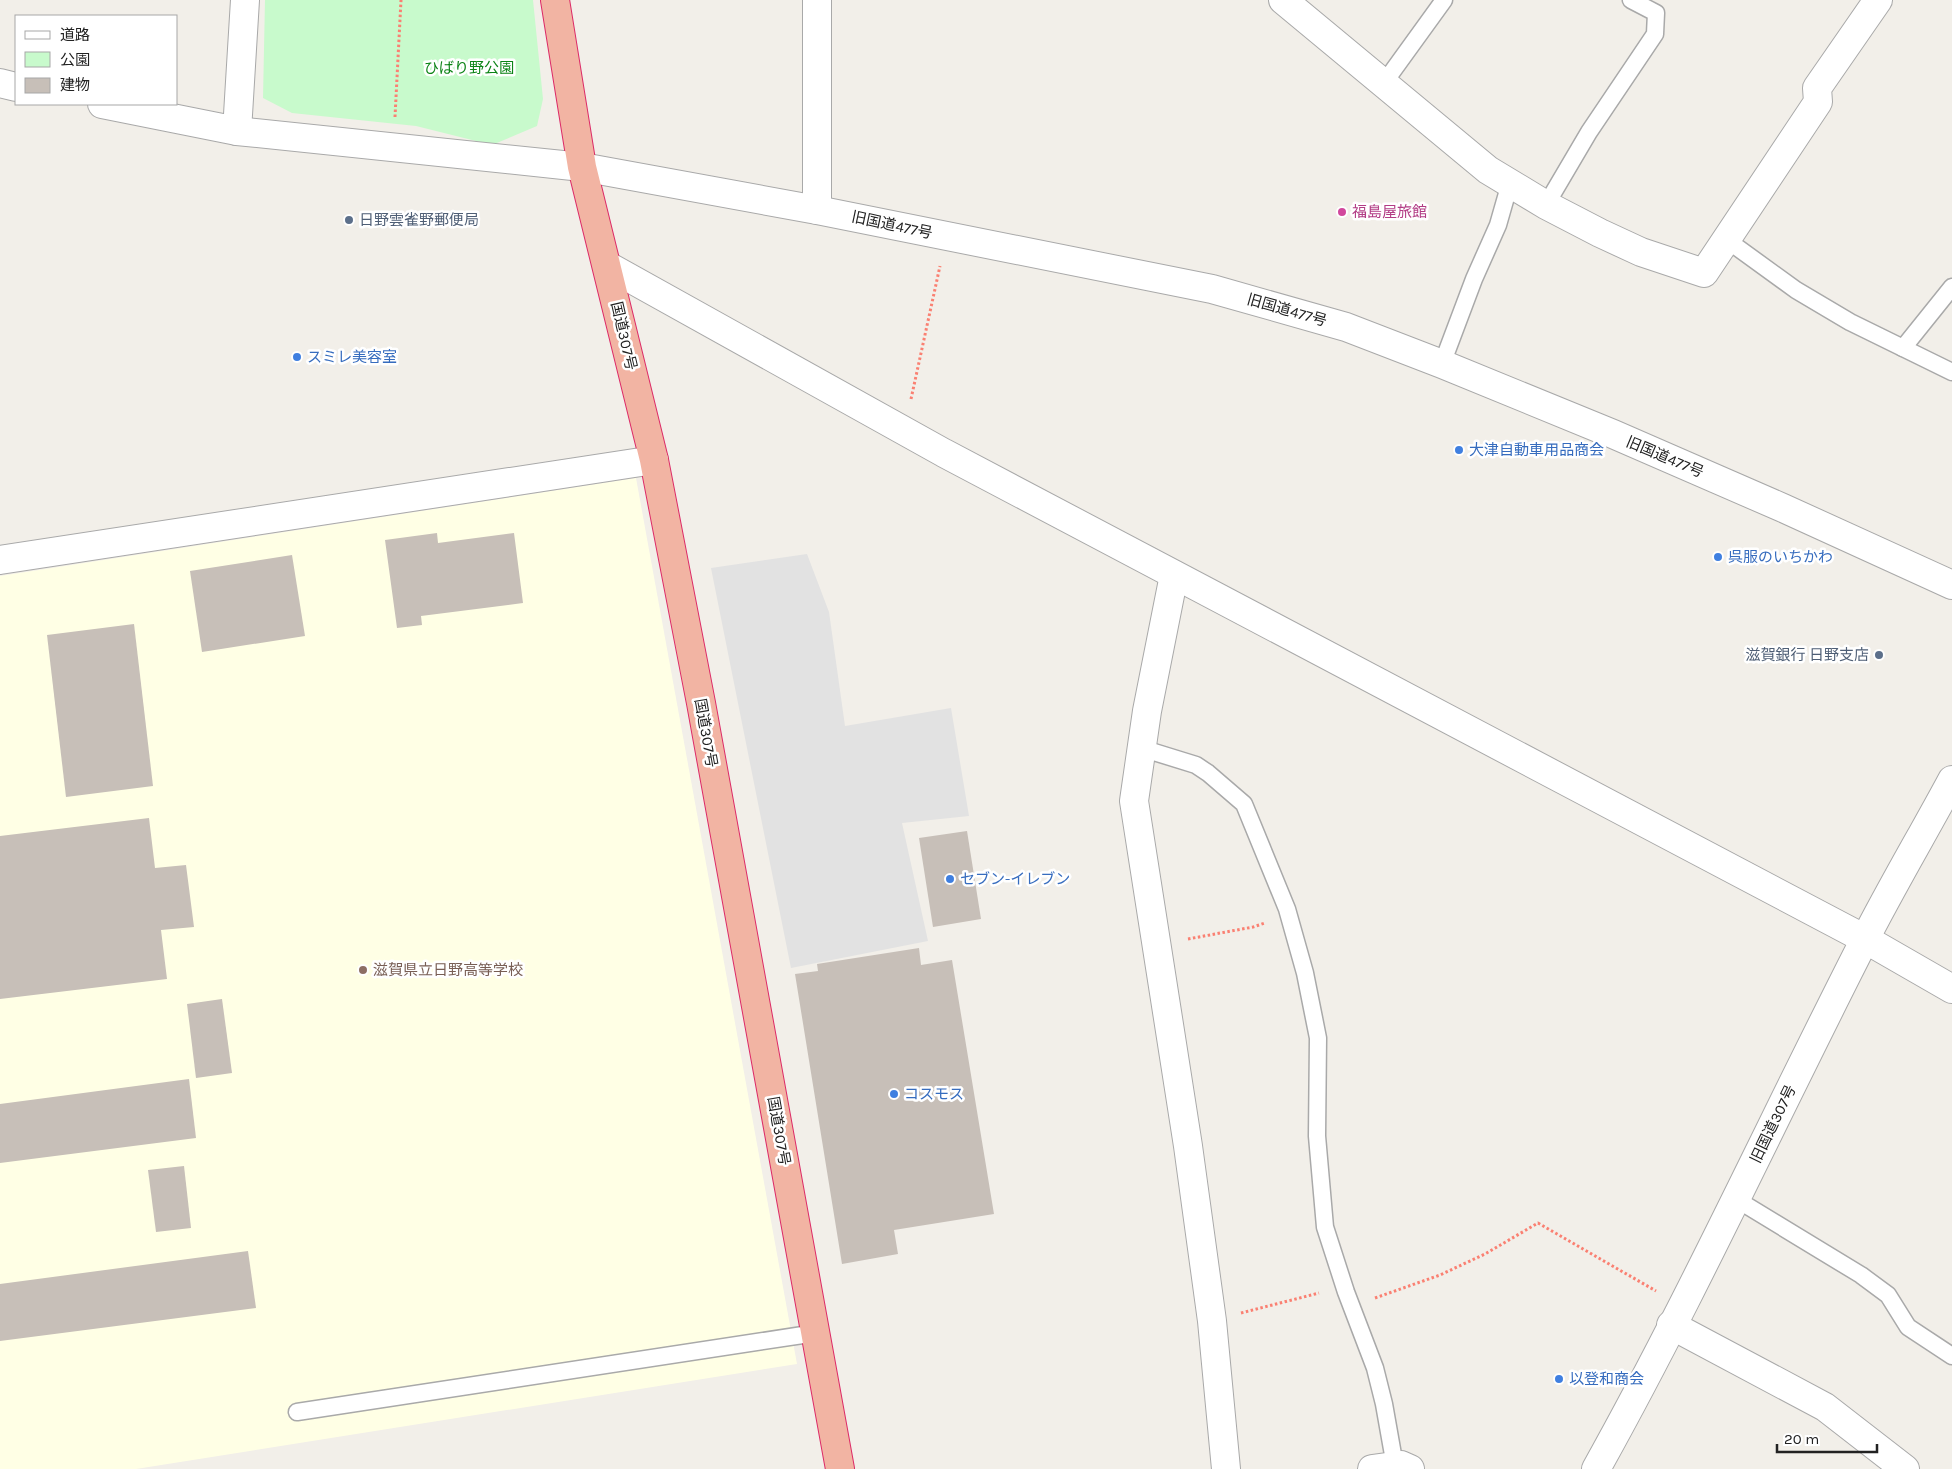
<svg xmlns="http://www.w3.org/2000/svg" width="1952" height="1469" font-family="Karla,'Noto Sans JP',sans-serif">
<style>
.education{fill:#ffffe5}
.park{fill:#c8facc}
.parking{fill:#e2e2e2}
.building{fill:#c7bfb8}
.lines{fill:none;stroke-linecap:round;stroke-linejoin:round}
.service-casing{stroke:#a9a9a9;stroke-width:19}
.minor-casing{stroke:#a9a9a9;stroke-width:30}
.tertiary-casing{stroke:#a9a9a9;stroke-width:30}
.trunk-casing{stroke:#dc2a67;stroke-width:30}
.path{stroke:#fa8072;stroke-width:3;stroke-dasharray:2.5 2.5;stroke-linecap:butt}
.service{stroke:#fff;stroke-width:16}
.minor{stroke:#fff;stroke-width:28}
.tertiary{stroke:#fff;stroke-width:28}
.trunk{stroke:#f2b4a3;stroke-width:28}
.hotel-dot{fill:#d1479c;stroke:#fff;stroke-width:2}
.service-dot{fill:#5c6f8a;stroke:#fff;stroke-width:2}
.shop-dot{fill:#3f7fe0;stroke:#fff;stroke-width:2}
.education-dot{fill:#8d6e63;stroke:#fff;stroke-width:2}
.labels{text-anchor:middle;dominant-baseline:central;stroke-width:5;stroke-linejoin:round;paint-order:stroke}
.park-label{font-size:15px;fill:#0c8416;stroke:#fff}
.hotel-label{font-size:15px;fill:#b23c85;stroke:#fff;text-anchor:start}
.service-label{font-size:15px;fill:#4e5e75;stroke:#fff;text-anchor:start}
.street-label{font-size:15px;fill:#222;stroke:#fff}
.shop-label{font-size:15px;fill:#366cbe;stroke:#fff;text-anchor:start}
.education-label{font-size:15px;fill:#785e54;stroke:#fff;text-anchor:start}
</style>
<rect width="100%" height="100%" fill="#f2efe9"/>
<path class="education" d="M636,478L797,1364L136,1469H0V576Z"/>
<path class="park" d="M265,0H533L543,99L537,126L492,145L416,126L292,113L263,98Z"/>
<path class="parking" d="M807,554L829,612L845,726L951,708L969,816L902,823L928,941L791,968L711,568Z"/>
<g class="building">
<path d="M437,533L438,543L514,533L523,603L421,616L422,625L397,628L385,540Z"/>
<path d="M292,555L305,636L202,652L190,571Z"/>
<path d="M134,624L153,786L66,797L47,635Z"/>
<path d="M149,818L155,868L186,865L194,927L161,930L167,979L0,999V836Z"/>
<path d="M967,831L981,919L933,927L919,838Z"/>
<path d="M919,948L921,965L952,960L994,1214L894,1230L898,1254L842,1264L795,974L818,971L817,964Z"/>
<path d="M222,999L232,1073L196,1078L187,1004Z"/>
<path d="M189,1079L196,1138L0,1163V1104Z"/>
<path d="M184,1166L191,1228L156,1232L148,1170Z"/>
<path d="M248,1251L256,1308L0,1341V1284Z"/>
</g>
<g class="lines">
<g class="service-casing">
<g id="service">
<path d="M1384,83L1444,0"/>
<path d="M1546,205L1589,132L1655,34L1656,13L1631,0"/>
<path d="M1727,240L1796,290L1850,322L1952,372"/>
<path d="M1903,348L1952,287"/>
<path d="M1442,364L1474,279L1498,225L1510,183"/>
<path d="M1141,748L1196,765L1208,773L1244,804L1287,909L1305,973L1318,1038L1317,1136L1325,1227L1346,1292L1375,1368L1384,1404L1395,1466"/>
<path d="M1736,1199L1861,1275L1888,1295L1908,1327L1952,1356"/>
<path d="M297,1412L816,1333"/>
</g>
</g>
<g class="minor-casing">
<g id="minor">
<path d="M1283,0L1488,170L1546,205L1600,233L1641,252L1704,273L1818,102L1817,88L1878,0"/>
<path d="M0,83L16,87"/>
<path d="M102,104L237,131L245,0"/>
<path d="M582,167L817,210L1212,289L1346,327L1442,364L1613,434L1783,508L1952,585"/>
<path d="M817,210V0"/>
<path d="M608,266L944,453L1865,939L1952,989"/>
<path d="M0,560L654,460"/>
<path d="M1174,575L1147,711L1134,801L1188,1146L1212,1321L1226,1469"/>
<path d="M1671,1325L1825,1407L1905,1469"/>
<path d="M1372,1469L1401,1465L1410,1469"/>
<path d="M1596,1469C1692,1297 1774,1117 1864,941C1892,886 1923,834 1952,780"/>
</g>
</g>
<g class="tertiary-casing">
<path id="tertiary" d="M237,131L582,167"/>
</g>
<g class="trunk-casing">
<path id="trunk" d="M555,0L582,167L654,460L701,703L840,1469"/>
</g>
<g class="path">
<path d="M395,117L401,0"/>
<path d="M911,399L940,266"/>
<path d="M1188,939L1253,927L1265,923"/>
<path d="M1375,1298L1440,1275L1485,1254L1538,1223L1656,1291"/>
<path d="M1241,1313L1319,1293"/>
</g>
<use href="#service" class="service"/>
<use href="#minor" class="minor"/>
<use href="#tertiary" class="tertiary"/>
<use href="#trunk" class="trunk"/>
</g>
<circle class="hotel-dot" cx="1342" cy="212" r="5"/>
<g class="service-dot">
<circle cx="349" cy="220" r="5"/>
<circle cx="1879" cy="655" r="5"/>
</g>
<g class="shop-dot">
<circle cx="297" cy="357" r="5"/>
<circle cx="1459" cy="450" r="5"/>
<circle cx="1718" cy="557" r="5"/>
<circle cx="950" cy="879" r="5"/>
<circle cx="894" cy="1094" r="5"/>
<circle cx="1559" cy="1379" r="5"/>
</g>
<circle class="education-dot" cx="363" cy="970" r="5"/>
<g class="labels">
<g class="park-label">
<text x="469" y="68">ひばり野公園</text>
</g>
<g class="hotel-label">
<text x="1352" y="212">福島屋旅館</text>
</g>
<g class="service-label">
<text x="359" y="220">日野雲雀野郵便局</text>
<text x="1869" y="655" text-anchor="end">滋賀銀行 日野支店</text>
</g>
<g class="street-label">
<text transform="translate(892 225) rotate(12)">旧国道477号</text>
<text transform="translate(1287 310) rotate(16)">旧国道477号</text>
<text transform="translate(624 336) rotate(77)">国道307号</text>
<text transform="translate(1665 457) rotate(23)">旧国道477号</text>
<text transform="translate(706 733) rotate(80)">国道307号</text>
<text transform="translate(1773 1124) rotate(-64)">旧国道307号</text>
<text transform="translate(779 1131) rotate(80)">国道307号</text>
</g>
<g class="shop-label">
<text x="307" y="357">スミレ美容室</text>
<text x="1469" y="450">大津自動車用品商会</text>
<text x="1728" y="557">呉服のいちかわ</text>
<text x="960" y="879">セブン-イレブン</text>
<text x="904" y="1094">コスモス</text>
<text x="1569" y="1379">以登和商会</text>
</g>
<g class="education-label">
<text x="373" y="970">滋賀県立日野高等学校</text>
</g>
</g>
<rect x="15" y="15" width="162" height="90" fill="#ffffff" stroke="#a7a7a7"/>
<rect x="25" y="31" width="25" height="8" fill="#ffffff" stroke="#a7a7a7"/>
<text x="60" y="40" font-size="15" fill="#222222">道路</text>
<rect x="25" y="52" width="25" height="15" fill="#c8facc" stroke="#a7a7a7"/>
<text x="60" y="65" font-size="15" fill="#222222">公園</text>
<rect x="25" y="78" width="25" height="15" fill="#c7bfb8" stroke="#a7a7a7"/>
<text x="60" y="90" font-size="15" fill="#222222">建物</text>
<path d="M1777 1444v8h100v-8" fill="none" stroke="#222222" stroke-width="2.5"/>
<text x="1784" y="1444" font-size="15" fill="#222222" stroke="#ffffff" stroke-width="4" paint-order="stroke">20 m</text>
</svg>
